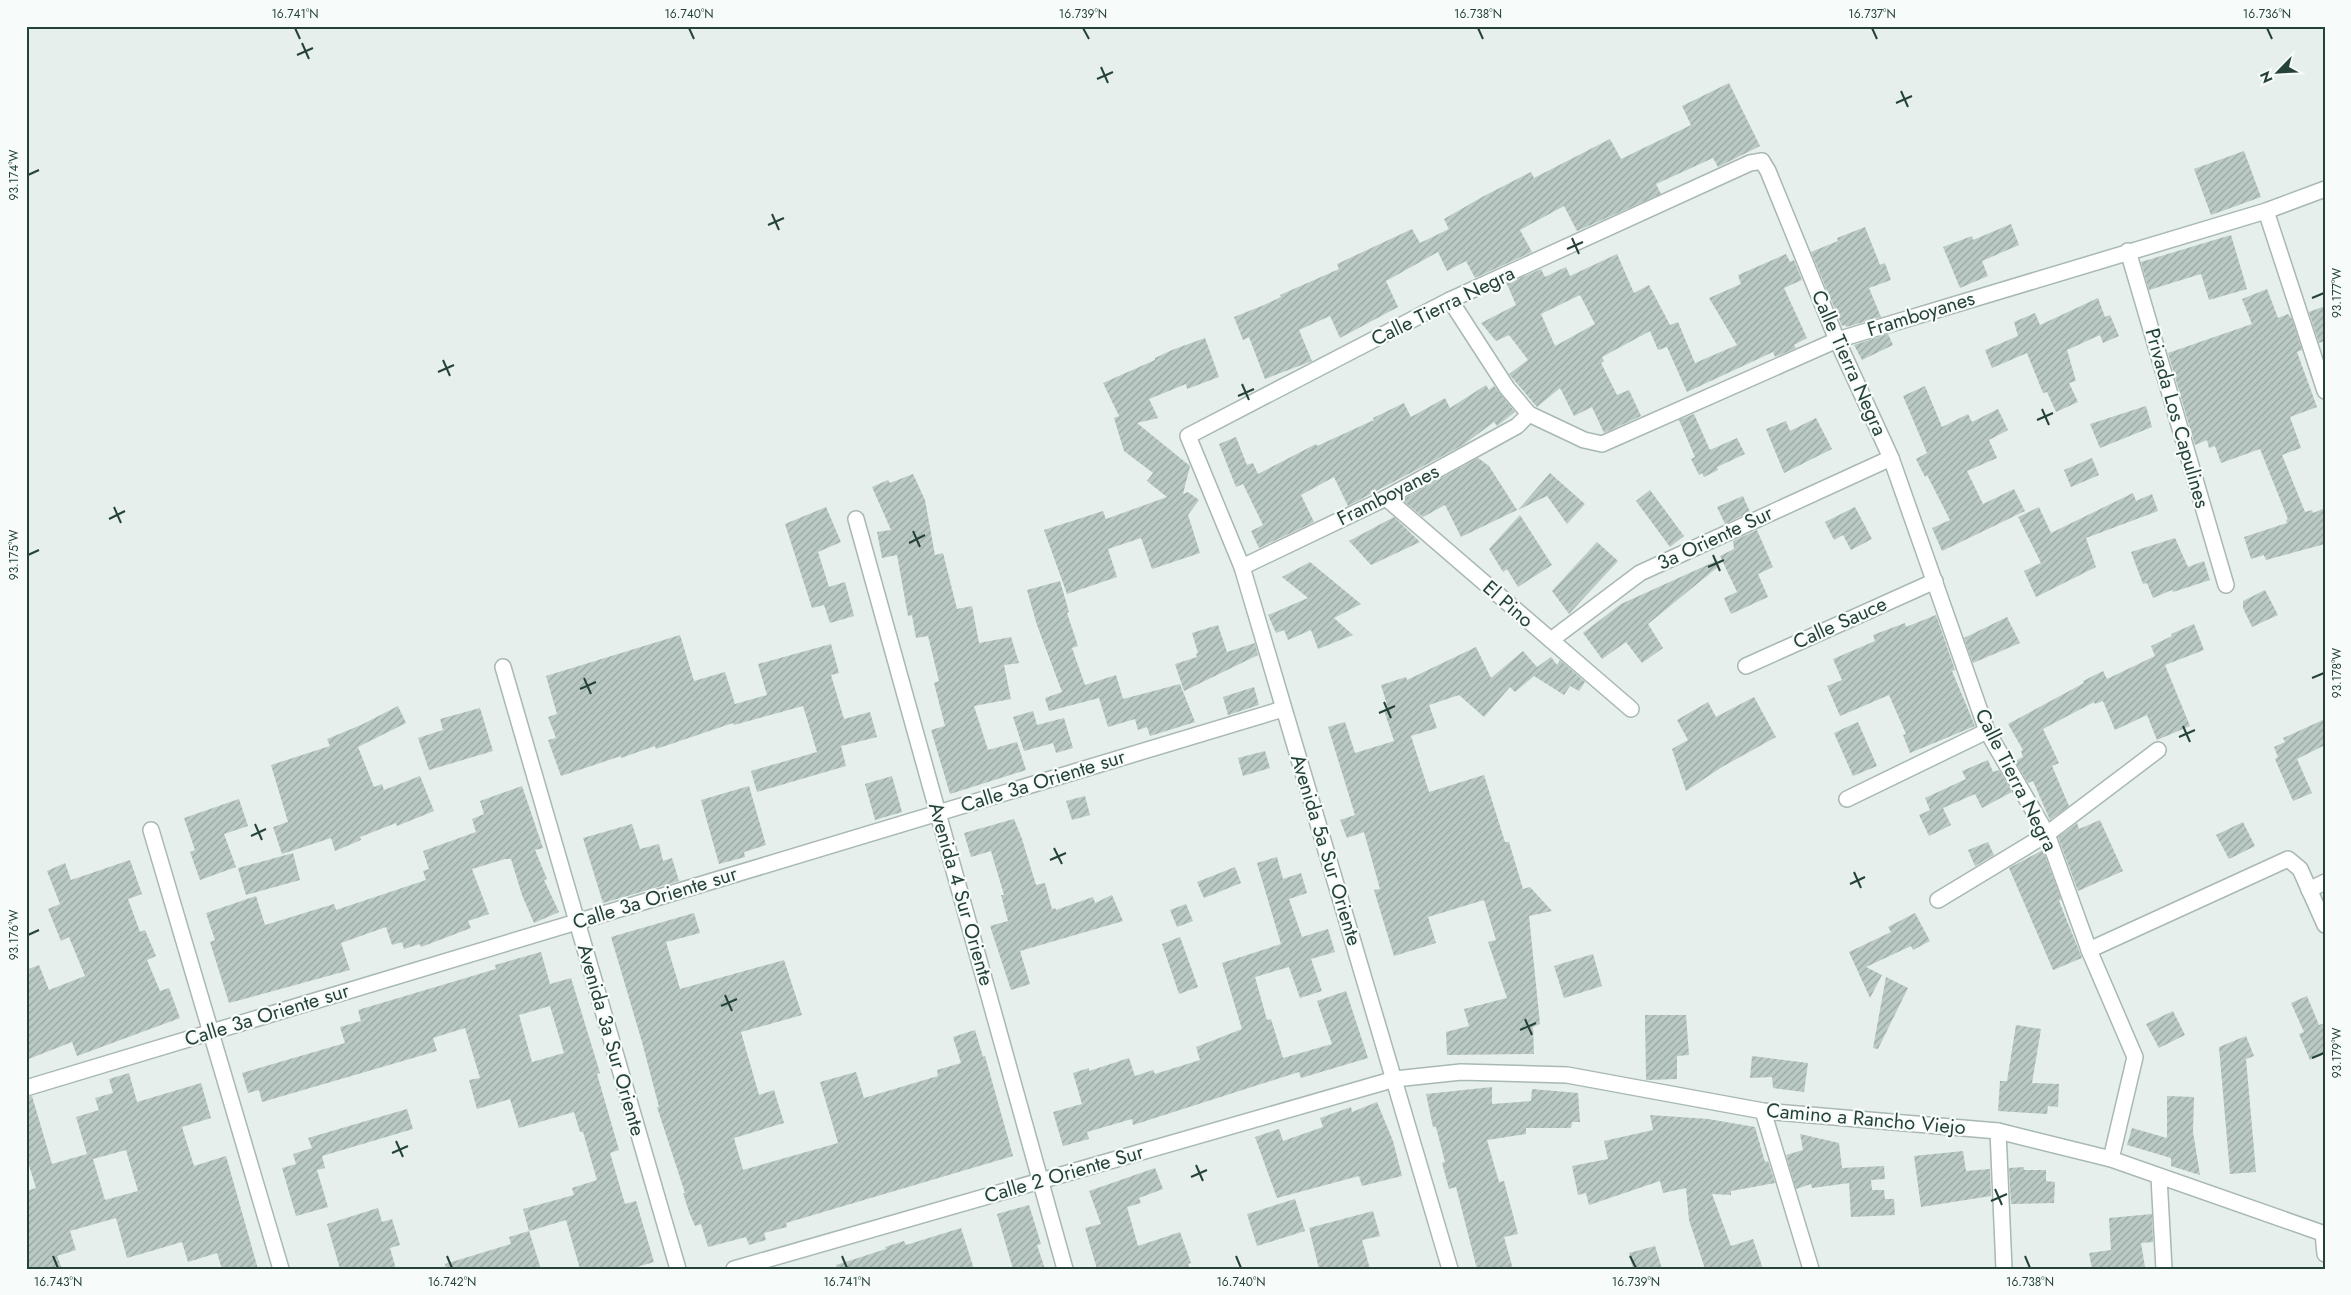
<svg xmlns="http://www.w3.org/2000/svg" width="2351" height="1295" font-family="Jost,sans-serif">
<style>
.building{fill:url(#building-hatch);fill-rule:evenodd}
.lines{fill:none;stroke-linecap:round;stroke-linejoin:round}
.minor-casing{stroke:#a8b8b2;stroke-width:18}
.minor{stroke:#fff;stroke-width:15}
.ticks{fill:none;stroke:#24423a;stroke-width:2}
.labels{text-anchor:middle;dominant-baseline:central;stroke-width:4.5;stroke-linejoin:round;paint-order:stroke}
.street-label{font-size:20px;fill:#24423a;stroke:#f7fbf9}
.neatline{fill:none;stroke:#24423a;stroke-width:2}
.ticks-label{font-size:12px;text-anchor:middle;fill:#24423a}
</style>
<defs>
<pattern id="building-hatch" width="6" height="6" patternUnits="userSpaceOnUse" patternTransform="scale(1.25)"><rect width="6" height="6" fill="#bbcac4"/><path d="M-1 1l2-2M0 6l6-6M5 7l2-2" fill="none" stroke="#98a6a0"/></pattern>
</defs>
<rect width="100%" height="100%" fill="#e6efeb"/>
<g class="building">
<path d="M1729,83L1760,146L1718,167L1713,158L1656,184L1661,194L1577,231L1564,206L1520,230L1532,252L1475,278L1466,261L1447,271L1438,252L1386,281L1398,307L1340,338L1330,316L1299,330L1312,361L1265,379L1249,337L1243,340L1234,317L1264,305L1281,297L1280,295L1339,269L1337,264L1412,229L1420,243L1449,229L1444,219L1484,196L1531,172L1534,178L1610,139L1621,159L1691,125L1682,106Z"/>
<path d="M2244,151L2261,197L2211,215L2194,169Z"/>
<path d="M2011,224L2019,245L1982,261L1988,276L1960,288L1943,247L1972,236L1973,240Z"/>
<path d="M1865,227L1880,265L1885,263L1891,280L1869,288L1881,317L1846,327L1845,325L1842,326L1811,252L1838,241L1837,238Z"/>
<path d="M2231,235L2247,289L2209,300L2201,274L2149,290L2141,262Z"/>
<path d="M1617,254L1634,293L1649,285L1670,325L1678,322L1695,363L1737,345L1709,298L1741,284L1738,275L1786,254L1790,262L1794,260L1802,280L1784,288L1807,338L1794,345L1796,348L1775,357L1773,352L1687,392L1667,347L1658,350L1650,331L1602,357L1604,361L1601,363L1617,395L1629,390L1641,416L1604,433L1592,407L1574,416L1560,388L1537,407L1509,374L1528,360L1509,335L1496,341L1481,323L1516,305L1507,284L1541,269L1545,277L1566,267L1570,276ZM1580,295L1595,324L1555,346L1541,314Z"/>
<path d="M2267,289L2278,318L2288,314L2292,319L2302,350L2297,352L2317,407L2290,417L2301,448L2282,455L2305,512L2312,510L2313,513L2325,508V544L2266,560L2264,555L2251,559L2244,537L2287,523L2286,520L2288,519L2260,449L2221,463L2215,446L2209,448L2207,440L2195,445L2168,353L2252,324L2242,299Z"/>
<path d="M2098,298L2105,317L2110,315L2119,336L2103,343L2100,335L2067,350L2076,381L2069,383L2078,402L2056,412L2047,392L2043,393L2027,353L1992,368L1985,350L2018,336L2014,322L2035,313L2040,325Z"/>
<path d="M2325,306V341L2319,343L2309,312Z"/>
<path d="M1888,334L1893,345L1862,360L1854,345Z"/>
<path d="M1205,338L1219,377L1187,389L1186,384L1149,399L1158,418L1137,423L1190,466L1183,494L1188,492L1199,500L1188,515L1200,553L1152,569L1141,538L1108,549L1117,577L1067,594L1044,530L1103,511L1106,519L1167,497L1147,481L1153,473L1124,451L1114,418L1119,416L1103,383L1155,360V358L1172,350Z"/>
<path d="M1486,385L1489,390L1494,386L1515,412L1497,426L1494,422L1463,445L1348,506L1334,477L1301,495L1314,522L1259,548L1251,531L1263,525L1243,484L1236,487L1219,444L1236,437L1247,465L1253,463L1258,474L1316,444L1317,446L1374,420L1373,418L1404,403L1411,417L1445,398L1450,408Z"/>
<path d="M1925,386L1942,427L1968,414L1972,422L1998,409L2008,430L1989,440L1997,458L1967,471L1983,504L2014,489L2025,511L1942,551L1932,528L1950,520L1927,475L1925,477L1916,459L1927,453L1903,396Z"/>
<path d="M2146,406L2152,427L2100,448L2090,424Z"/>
<path d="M1694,414L1710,450L1737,438L1745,454L1717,467L1718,470L1704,477L1702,473L1699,475L1691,459L1695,457L1679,420Z"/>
<path d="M1816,418L1832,449L1784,473L1766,429L1786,421L1790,431Z"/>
<path d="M1478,458L1489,466L1517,510L1461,537L1445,505L1423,517L1402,500Z"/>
<path d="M2092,458L2099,475L2071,487L2064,470Z"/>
<path d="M1550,473L1585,504L1567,524L1547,496L1518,510Z"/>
<path d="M913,474L925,500L935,555L943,553L957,609L972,606L979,643L1011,637L1019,663L1004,665L1011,699L974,706L988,750L1017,742L1026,770L950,794L931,730L945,726L934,683L939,681L928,636L916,638L912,615L908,616L897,555L882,558L877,532L891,530L872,487L888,480L890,483Z"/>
<path d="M1650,490L1684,536L1670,547L1636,501Z"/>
<path d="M2133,493L2136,501L2152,494L2158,511L2086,538L2096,567L2036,597L2024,571L2041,563L2018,517L2039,507L2051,533Z"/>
<path d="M1743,496L1750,512L1725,524L1717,507Z"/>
<path d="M826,507L841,542L818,552L829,587L845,582L854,616L830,623L824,605L812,608L785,524Z"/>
<path d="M1855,507L1872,539L1851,550L1843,535L1834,540L1825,522Z"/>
<path d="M1520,515L1552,565L1518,587L1507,569L1503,572L1489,549Z"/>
<path d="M1394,517L1420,542L1371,565L1349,541Z"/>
<path d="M1757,530L1773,567L1758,574L1768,597L1731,614L1724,598L1737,592L1720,556L1734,549L1733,541Z"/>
<path d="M2175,538L2188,567L2204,561L2210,580L2173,592L2172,590L2153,598L2147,583L2143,584L2131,552Z"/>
<path d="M1597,542L1618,561L1569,614L1552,591Z"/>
<path d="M1716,561L1719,566L1648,624L1663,648L1642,663L1626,642L1602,659L1583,633L1621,604Z"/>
<path d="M1310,562L1361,604L1334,618L1353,635L1318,649L1311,630L1288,640L1284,630L1276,633L1268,615L1308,598L1282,577Z"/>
<path d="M1060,581L1069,612L1067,613L1078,646L1072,648L1085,685L1116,675L1123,699L1180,684L1195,722L1150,736L1147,727L1138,730L1135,719L1108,727L1099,698L1049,711L1045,698L1062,692L1037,625L1027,590Z"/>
<path d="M2265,590L2278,615L2252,627L2243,608V601Z"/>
<path d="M1936,615L1955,670L1952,671L1975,726L1910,753L1903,735L1906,734L1889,695L1840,716L1827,686L1842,680L1833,659L1875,641L1873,635L1905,623L1906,627Z"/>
<path d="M2007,617L2020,643L1973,663L1964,638Z"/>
<path d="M2194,624L2204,650L2165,665L2190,726L2157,740L2147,715L2115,730L2103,701L2095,704L2094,702L2043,729L2059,763L2052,766L2069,806L2050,820L2033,781L2028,783L2015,761L2023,757L2021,751L2023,750L2008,724L2084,683L2083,681L2103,671L2107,679L2155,656L2151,646L2172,636L2171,634Z"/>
<path d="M1218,625L1227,652L1255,643L1258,655L1184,691L1175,664L1197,657L1196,654L1198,653L1192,633Z"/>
<path d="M680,635L694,681L725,672L735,704L767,695L758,664L831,644L839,673L831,675L844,719L870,712L877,737L841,746L846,766L757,792L751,771L817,752L803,706L734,725L733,723L656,749L655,746L621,758V756L561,776L548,740L556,738L548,717L557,714L546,676Z"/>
<path d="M1476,647L1491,678L1523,651L1537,667L1551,657L1557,665L1560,660L1585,682L1579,691L1570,686L1564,695L1534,676L1515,692L1510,687L1484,717L1459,695L1429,705L1437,728L1411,736L1429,792L1484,775L1505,842H1509L1523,889L1530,887L1552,911L1529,916L1540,1024L1533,1027L1534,1054L1447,1055L1446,1032L1469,1026L1464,1009L1507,998L1488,942L1496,940L1484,900L1428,917L1436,943L1394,956L1374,890L1380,889L1364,832L1347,838L1340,820L1355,815L1328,727L1345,722L1355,753L1394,741L1384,710L1388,708L1381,685L1406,677L1407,680Z"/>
<path d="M1254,687L1259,705L1228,715L1223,697Z"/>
<path d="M1754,697L1776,737L1722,767L1686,791L1672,749L1688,740L1677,720L1708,702L1716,717Z"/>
<path d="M398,706L406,723L358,747L374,787L382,784L384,790L420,776L434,811L397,826L396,823L360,837L361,840L335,851L331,838L282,854L273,827L288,822L271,765L330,746L327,739L361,725Z"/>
<path d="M480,708L493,751L429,770L418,738L443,730L440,719Z"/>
<path d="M1033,711L1037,725L1064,718L1073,748L1056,753L1053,743L1024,751L1013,717Z"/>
<path d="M2325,719V745L2297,759L2312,793L2293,801L2275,759L2278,757L2274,747L2285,742L2283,738Z"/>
<path d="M1858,722L1877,766L1853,776L1834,733Z"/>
<path d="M1265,751L1270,768L1243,776L1238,758Z"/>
<path d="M1988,760L1993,772L1999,770L2012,792L1982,808L1975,794L1943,808L1951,825L1929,836L1919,815L1930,810L1925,798L1966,779L1962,771Z"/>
<path d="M892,776L902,812L875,820L865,784Z"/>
<path d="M522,786L543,848L535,850L547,879L544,880L559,912L534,923L522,895L511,859H505L472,869L489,914L468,921L471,928L421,947L420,944L404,949L402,942L392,945L386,927L341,943L350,970L229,1003L210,942L215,940L206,913L256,896L265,925L334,904L336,910L426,880L423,871L429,869L423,851L476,832L472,819L484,814L480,801Z"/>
<path d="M749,786L766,845L744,852L745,857L719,864L701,800Z"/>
<path d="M1085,796L1090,815L1072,820L1066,801Z"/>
<path d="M239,799L248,826L224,834L236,867L200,880L190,852L195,850L184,818Z"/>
<path d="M1014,819L1022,839L1036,885L1045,883L1052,909L1055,908L1056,910L1093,897L1095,903L1112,895L1123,921L1020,951L1030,984L1011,990L990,926L1008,921L1001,895H1004L991,851L971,857L964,833Z"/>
<path d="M2100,820L2123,871L2078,891L2058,837L2077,823L2079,829Z"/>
<path d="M2243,822L2255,846L2229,859L2216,835Z"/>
<path d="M632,824L640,849L659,844L663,861L672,858L679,881L603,903L583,838Z"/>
<path d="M1988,842L1994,855L1975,866L1968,850Z"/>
<path d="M2043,850L2061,899L2059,901L2082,958L2053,970L2009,868Z"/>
<path d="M293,853L300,880L246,895L238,868Z"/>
<path d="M1277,857L1283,879L1301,873L1307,893L1289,899L1302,937L1328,929L1335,952L1311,959L1322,991L1300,998L1289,967L1255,977L1267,1020L1271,1019L1283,1058L1332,1044L1317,1001L1346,991L1368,1058L1301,1078L1299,1072L1133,1125L1132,1119L1087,1132L1089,1139L1063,1146L1053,1112L1082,1104L1073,1073L1089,1068V1071L1129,1058L1135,1076L1153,1070L1155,1074L1200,1060L1196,1047L1242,1029L1222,963L1281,944L1257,863Z"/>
<path d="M130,860L142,894L128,899L140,932L145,930L156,956L147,960L160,991L169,988L180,1018L77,1056L72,1042L26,1060V970L39,965L49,990L85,976L69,937L61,941L48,909L60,904L47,871L65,863L71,880Z"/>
<path d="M1235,867L1241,883L1204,898L1197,882Z"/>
<path d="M1186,904L1193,921L1177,927L1170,910Z"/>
<path d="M694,913L700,933L666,942L680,989L784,960L802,1015L741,1032L759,1095L774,1090L784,1123L734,1138L743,1170L838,1143L820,1082L856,1072L864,1098L938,1076L937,1070L961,1063L953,1037L975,1030L983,1057L985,1056L1013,1156L786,1223L787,1227L764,1233L766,1240L749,1245L746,1237L708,1247L701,1224L695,1226L689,1212L683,1193H685L657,1107H659L642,1042L611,937Z"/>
<path d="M1915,913L1930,941L1913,950L1911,946L1866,967L1882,975L1870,998L1849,952L1891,932L1888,927Z"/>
<path d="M1180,937L1198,987L1179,994L1162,944Z"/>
<path d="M541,952L550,984L571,978L600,1073L597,1074L619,1150L610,1153L625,1204L636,1201L654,1262L630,1269H580L566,1220L529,1231L523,1209L574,1195L572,1188L597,1180L583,1132H580L574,1112L519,1128L510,1099L477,1109L469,1080L480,1078L465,1028L433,1038L437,1051L262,1102L259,1090L248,1093L242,1073L345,1043L340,1027L361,1021L358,1010L496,969L495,965ZM550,1006L564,1053L532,1062L519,1015Z"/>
<path d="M1593,954L1602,986L1564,998L1554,966Z"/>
<path d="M1886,977L1908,988L1878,1049L1873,1048Z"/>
<path d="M2307,996L2319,1025L2325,1023V1054L2310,1060L2299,1034L2304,1032L2291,1003Z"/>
<path d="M2173,1011L2185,1035L2159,1048L2146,1024Z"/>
<path d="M1645,1015H1686L1689,1055L1677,1056V1079L1646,1080Z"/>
<path d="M2016,1025L2041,1029L2032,1083L2059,1084L2058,1107L2048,1106L2047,1114L1998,1111L2000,1081H2007Z"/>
<path d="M2246,1036L2254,1056L2246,1059L2256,1172L2230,1174L2219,1047Z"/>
<path d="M1752,1056L1808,1063L1804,1092L1773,1088L1772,1077L1750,1078Z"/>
<path d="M129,1073L137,1102L201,1083L211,1118L182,1127L194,1166L226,1156L258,1269H222L217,1253L188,1262L182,1242L127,1258L116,1218L70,1231L76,1250L57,1256L62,1269H30L26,1259V1191L36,1188L26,1156V1097L32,1096L52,1164L87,1154L76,1117L99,1110L95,1098L113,1093L109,1079ZM126,1150L138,1191L105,1200L93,1159Z"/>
<path d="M1492,1087V1104L1531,1101L1532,1089L1578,1093L1580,1122H1572L1571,1128H1526V1134L1487,1140L1499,1182L1504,1181L1518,1234L1504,1237L1513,1269H1477L1456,1187L1449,1189L1442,1163L1445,1162L1436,1127H1433L1426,1094Z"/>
<path d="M2167,1096L2194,1097L2193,1132L2200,1175L2171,1166V1158L2127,1145L2132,1128L2167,1138Z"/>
<path d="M1377,1102L1393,1141L1402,1176L1362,1186L1359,1176L1277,1198L1255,1137L1279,1129L1283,1141L1323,1127L1320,1118L1351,1107L1352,1112Z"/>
<path d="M407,1109L413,1129L322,1156L325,1168L317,1170L328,1207L296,1216L282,1168L296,1164L293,1154L312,1148L308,1138Z"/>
<path d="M1650,1115L1708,1119L1755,1127L1765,1162L1768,1161L1775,1183L1731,1191V1195L1712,1194L1731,1246L1753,1239L1763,1269H1705L1689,1220L1686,1188L1663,1193L1660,1181L1589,1205L1586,1193L1578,1195L1572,1166L1608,1159L1604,1141L1653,1130Z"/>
<path d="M1800,1134L1839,1143L1842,1168L1884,1166L1885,1179L1871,1180L1872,1190H1884L1885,1199H1894L1895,1215L1851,1217L1849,1183L1812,1188L1811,1184L1796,1189L1786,1155L1803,1150Z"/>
<path d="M1963,1151L1966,1171L1990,1169L1991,1196L1921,1207L1914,1156Z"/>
<path d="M2024,1167V1170H2046V1181L2055,1182L2054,1203L2011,1204L2009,1168Z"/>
<path d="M1155,1168L1163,1189L1139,1198L1141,1203L1127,1207L1138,1246L1180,1232L1191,1263L1188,1264L1190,1269H1097L1085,1228L1101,1224L1089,1191Z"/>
<path d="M1295,1199L1305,1231L1257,1246L1247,1214Z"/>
<path d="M1029,1205L1041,1244L1037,1245L1045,1269H1013L997,1214Z"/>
<path d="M378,1208L382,1222L392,1219L400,1245L390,1248L396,1269H340L327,1224Z"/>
<path d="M1373,1211L1380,1236L1362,1240L1370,1269H1319L1309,1228Z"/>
<path d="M2152,1214L2153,1242L2141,1243L2145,1267L2092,1269L2089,1253L2111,1250L2109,1218Z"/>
<path d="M961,1228L974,1269H837L836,1265L886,1249L885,1247L904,1241L906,1245Z"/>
<path d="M529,1231L541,1269H446L445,1264L511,1244L509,1237Z"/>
<path d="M1655,1246L1662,1269H1633L1629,1253Z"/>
</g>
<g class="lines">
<g class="minor-casing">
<g id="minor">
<path d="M2266,211L2325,391"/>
<path d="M2128,251L2226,585"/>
<path d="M1450,300L1507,388L1529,414L1584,440L1602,444L1837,340L2266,211L2325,189"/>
<path d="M1386,498L1631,709"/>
<path d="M856,519L1065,1269"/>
<path d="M1242,567L1386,498L1517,426L1529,414"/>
<path d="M1551,640L1640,573L1891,458"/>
<path d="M1746,666L1935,581"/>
<path d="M503,667L678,1269"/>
<path d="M1847,799L1987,731"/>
<path d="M151,830L281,1269"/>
<path d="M2309,890L2325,882"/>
<path d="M1938,900L2047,834L2158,750"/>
<path d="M2089,950L2288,859L2300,869L2325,925"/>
<path d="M26,1088L1283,709"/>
<path d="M1763,1111L1811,1269"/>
<path d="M1998,1131L2004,1269"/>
<path d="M2159,1177L2164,1269"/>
<path d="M2323,1233L2325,1254"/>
<path d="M734,1269L1395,1079L1461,1072L1567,1075L1763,1111L1998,1131L2111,1159L2325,1234"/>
<path d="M1450,1269L1242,567L1188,436L1450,300L1750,163L1762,161L1768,171L1837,340L1891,458L1987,731L2047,834L2089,950L2135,1057L2111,1159"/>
</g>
</g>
<use href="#minor" class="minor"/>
</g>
<path class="ticks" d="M295,28L300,39M689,28L694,39M1083,28L1089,39M1478,28L1483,39M1872,28L1877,39M2267,28L2272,39M302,43L309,59M297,55L313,48M1101,67L1108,83M1097,79L1113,72M1901,91L1908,107M1896,103L1912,96M28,175L39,170M772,214L779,230M768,225L784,218M1572,238L1579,254M1567,249L1583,242M2312,298L2324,293M443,360L450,376M438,372L454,365M1242,384L1249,400M1238,396L1254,389M2042,409L2049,425M2037,420L2053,413M114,507L121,523M109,519L125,511M913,531L920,547M909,543L925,535M28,555L39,550M1713,555L1720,571M1708,567L1724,560M584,678L591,694M2312,678L2324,673M580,689L596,682M1384,702L1391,718M1379,713L1395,706M2183,726L2190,742M2179,737L2195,730M255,824L262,840M251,836L266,829M1054,848L1062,864M1050,860L1066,853M1854,872L1861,888M1850,884L1865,877M28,935L39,930M725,995L732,1011M721,1006L737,999M1525,1019L1532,1035M1520,1030L1536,1023M2312,1058L2324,1053M396,1141L403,1157M392,1153L408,1146M1196,1165L1203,1181M1191,1177L1207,1170M1995,1189L2002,1205M1991,1201L2007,1194M53,1256L58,1268M447,1256L452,1268M842,1256L847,1268M1236,1256L1241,1268M1630,1256L1636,1268M2025,1256L2030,1268"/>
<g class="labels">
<g class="street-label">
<text transform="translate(1443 306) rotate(-26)">Calle Tierra Negra</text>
<text transform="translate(1921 314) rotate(-17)">Framboyanes</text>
<text transform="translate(1849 363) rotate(66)">Calle Tierra Negra</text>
<text transform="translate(2177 418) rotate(74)">Privada Los Capulines</text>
<text transform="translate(1388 495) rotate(-27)">Framboyanes</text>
<text transform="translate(1715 538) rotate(-25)">3a Oriente Sur</text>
<text transform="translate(1508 604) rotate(41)">El Pino</text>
<text transform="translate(1840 623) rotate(-24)">Calle Sauce</text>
<text transform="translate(2016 780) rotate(63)">Calle Tierra Negra</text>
<text transform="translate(1043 781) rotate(-17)">Calle 3a Oriente sur</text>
<text transform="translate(1326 850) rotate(73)">Avenida 5a Sur Oriente</text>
<text transform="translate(961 894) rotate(74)">Avenida 4 Sur Oriente</text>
<text transform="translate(655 898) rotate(-17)">Calle 3a Oriente sur</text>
<text transform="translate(267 1015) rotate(-17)">Calle 3a Oriente sur</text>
<text transform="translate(611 1040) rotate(74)">Avenida 3a Sur Oriente</text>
<text transform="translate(1866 1119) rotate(5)">Camino a Rancho Viejo</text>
<text transform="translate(1064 1174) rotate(-16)">Calle 2 Oriente Sur</text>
</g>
</g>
<rect width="2351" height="1295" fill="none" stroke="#f7fbf9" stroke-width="55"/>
<g transform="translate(2278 72) rotate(246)" stroke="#f7fbf9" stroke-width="4" paint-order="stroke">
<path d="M0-4L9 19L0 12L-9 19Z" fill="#24423a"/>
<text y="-8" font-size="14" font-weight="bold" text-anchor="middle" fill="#24423a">N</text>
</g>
<rect x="28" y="28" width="2296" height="1240" class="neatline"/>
<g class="ticks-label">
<text x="295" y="18">16.741°N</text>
<text x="689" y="18">16.740°N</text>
<text x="1083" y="18">16.739°N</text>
<text x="1478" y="18">16.738°N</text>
<text x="1872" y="18">16.737°N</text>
<text x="2267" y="18">16.736°N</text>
<text transform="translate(14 175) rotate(-90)" y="4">93.174°W</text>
<text transform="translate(2337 293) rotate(-90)" y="4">93.177°W</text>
<text transform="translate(14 555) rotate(-90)" y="4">93.175°W</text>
<text transform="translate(2337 673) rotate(-90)" y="4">93.178°W</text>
<text transform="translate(14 935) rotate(-90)" y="4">93.176°W</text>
<text transform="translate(2337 1053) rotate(-90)" y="4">93.179°W</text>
<text x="58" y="1286">16.743°N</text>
<text x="452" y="1286">16.742°N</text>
<text x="847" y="1286">16.741°N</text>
<text x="1241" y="1286">16.740°N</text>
<text x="1636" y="1286">16.739°N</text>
<text x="2030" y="1286">16.738°N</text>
</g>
</svg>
